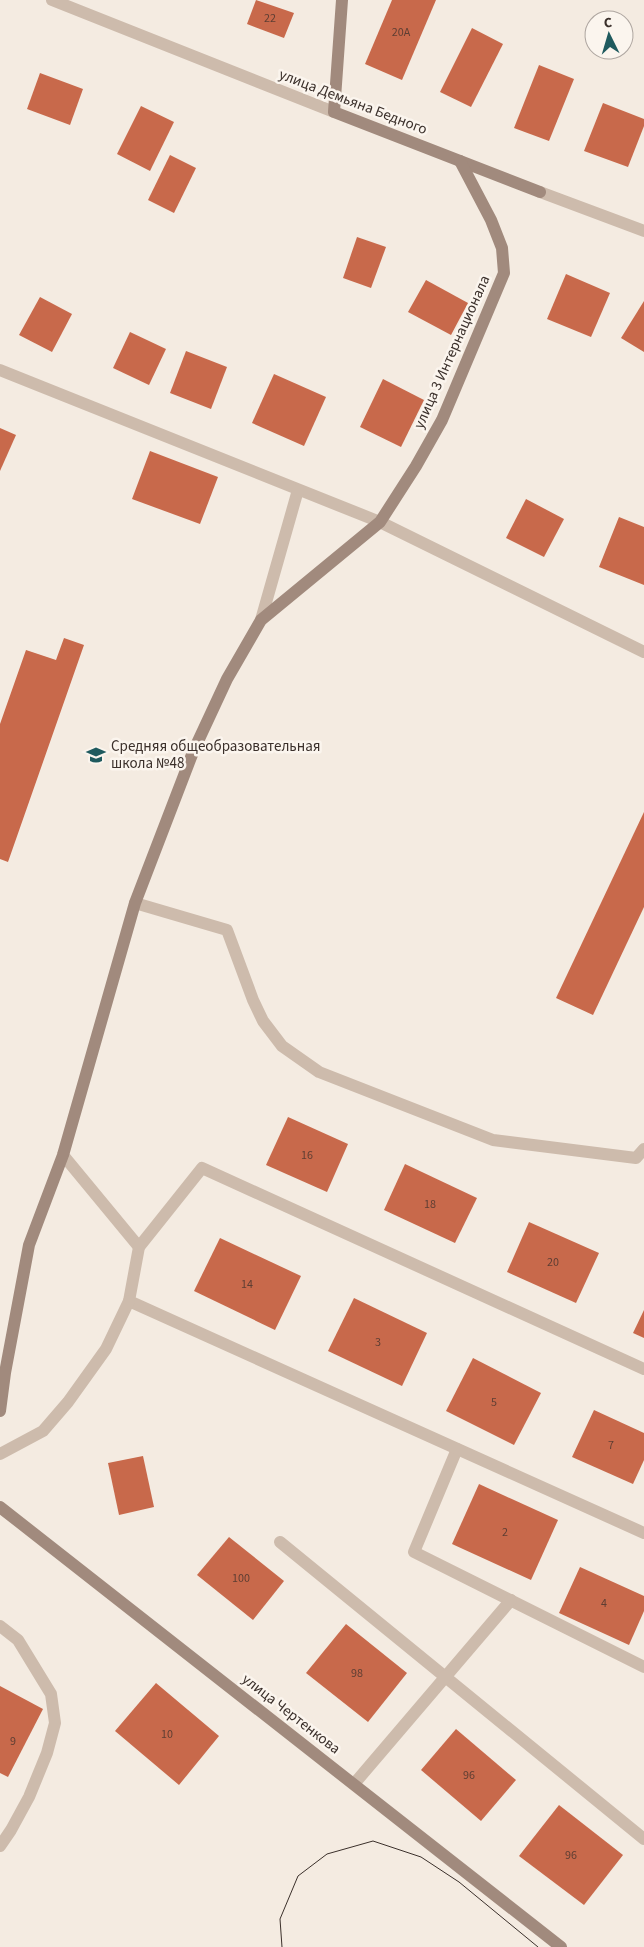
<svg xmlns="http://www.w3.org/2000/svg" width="644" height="1947" font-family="'Source Sans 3',sans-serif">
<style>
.building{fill:#c8694b}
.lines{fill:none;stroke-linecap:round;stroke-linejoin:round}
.lane{stroke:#cdbbac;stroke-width:12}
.street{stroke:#cdbbac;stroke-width:12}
.secondary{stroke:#a18a7d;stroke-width:12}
.tram{stroke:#3b302b;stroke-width:1}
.labels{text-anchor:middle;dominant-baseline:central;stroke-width:5;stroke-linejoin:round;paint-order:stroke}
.number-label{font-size:12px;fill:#5e3e33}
.street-label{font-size:15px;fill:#3b302b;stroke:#fbf5ee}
.poi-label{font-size:15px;fill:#3b302b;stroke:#fbf5ee;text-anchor:start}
</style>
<rect width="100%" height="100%" fill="#f4ebe1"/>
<g class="building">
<path d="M256,0L294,13L284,38L247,24Z"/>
<path d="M392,0H436L402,80L365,64Z"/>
<path d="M472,28L503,44L471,107L440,92Z"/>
<path d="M539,65L574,79L549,141L514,128Z"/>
<path d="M40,73L83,89L70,125L27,109Z"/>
<path d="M603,103L644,119V126L628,167L584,151Z"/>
<path d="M141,106L174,122L150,171L117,154Z"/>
<path d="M170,155L196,168L174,213L148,200Z"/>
<path d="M357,237L386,247L371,288L343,278Z"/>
<path d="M566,274L610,293L591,337L547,319Z"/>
<path d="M426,280L468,303L451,335L408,312Z"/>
<path d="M40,297L72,314L52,352L19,335Z"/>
<path d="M644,301V352L621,338Z"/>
<path d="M130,332L166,349L149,385L113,368Z"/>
<path d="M186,351L227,367L211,409L170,393Z"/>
<path d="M274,374L326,397L304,446L252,423Z"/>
<path d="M383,379L424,400L401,447L360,427Z"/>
<path d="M0,428L16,435L0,471Z"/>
<path d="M150,451L218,477L200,524L132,499Z"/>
<path d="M526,499L564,519L544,557L506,538Z"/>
<path d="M619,517L644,527V585L599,567Z"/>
<path d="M64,638L84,645L8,862L0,859V724L26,650L56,660Z"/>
<path d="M644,812V907L593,1015L556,998Z"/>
<path d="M288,1117L348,1144L327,1192L266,1165Z"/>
<path d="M405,1164L477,1198L455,1243L384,1210Z"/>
<path d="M529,1222L599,1253L576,1303L507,1272Z"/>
<path d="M220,1238L301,1276L275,1330L194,1291Z"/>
<path d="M354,1298L427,1333L402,1386L328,1351Z"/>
<path d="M644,1310V1338L633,1333Z"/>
<path d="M473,1358L541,1393L514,1445L446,1411Z"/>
<path d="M594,1410L644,1433V1460L633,1484L572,1457Z"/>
<path d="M143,1456L154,1507L119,1515L108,1463Z"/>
<path d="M479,1484L558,1520L531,1580L452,1544Z"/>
<path d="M229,1537L284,1581L253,1620L197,1575Z"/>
<path d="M580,1567L644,1596V1611L629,1645L559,1613Z"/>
<path d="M346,1624L407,1673L368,1722L306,1673Z"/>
<path d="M156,1683L219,1736L179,1785L115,1731Z"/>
<path d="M0,1686L43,1709L8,1777L0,1773Z"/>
<path d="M456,1729L516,1780L481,1821L421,1770Z"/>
<path d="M559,1805L623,1855L584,1905L519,1856Z"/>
</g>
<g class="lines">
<g class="lane">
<path d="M457,1449L414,1552L644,1667"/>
<path d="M280,1542L644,1839"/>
<path d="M354,1784L511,1600"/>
</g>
<g class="street">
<path d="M52,0L334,112"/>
<path d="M540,192L644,231"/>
<path d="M0,370L380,522L644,652"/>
<path d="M261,620L298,490"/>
<path d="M135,903L227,930L253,1000L263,1021L282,1046L319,1072L493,1140L636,1158L644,1149"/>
<path d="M63,1155L139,1247"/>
<path d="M644,1369L202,1168L139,1247L129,1301L644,1533"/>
<path d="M0,1454L43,1431L68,1402L106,1349L129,1301"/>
<path d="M0,1626L18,1640L51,1694L55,1723L47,1753L29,1797L11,1830L0,1846"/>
</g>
<g class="secondary">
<path d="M342,0L334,112L540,192"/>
<path d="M0,1411L5,1373L29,1245L63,1155L135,903L193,752L227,679L261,620L380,522L416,466L442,420L504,273L502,248L491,220L460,161"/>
<path d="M0,1507L561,1947"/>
</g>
<path class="tram" d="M282,1947L280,1919L298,1876L327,1854L373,1841L421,1857L459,1882L538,1947"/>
</g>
<defs>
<g id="school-bare" transform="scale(1.5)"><path d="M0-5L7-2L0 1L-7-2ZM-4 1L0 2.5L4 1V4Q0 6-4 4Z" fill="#1f5a5e" stroke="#fbf5ee" stroke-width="2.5" paint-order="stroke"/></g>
</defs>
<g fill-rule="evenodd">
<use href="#school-bare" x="96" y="755"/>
</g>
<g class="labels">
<g class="number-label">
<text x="270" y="18">22</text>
<text x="401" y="32">20А</text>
<text x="307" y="1155">16</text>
<text x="430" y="1204">18</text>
<text x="553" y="1262">20</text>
<text x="247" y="1284">14</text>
<text x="378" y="1342">3</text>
<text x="494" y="1402">5</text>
<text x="611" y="1445">7</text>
<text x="505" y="1532">2</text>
<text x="241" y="1578">100</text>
<text x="604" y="1603">4</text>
<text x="357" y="1673">98</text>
<text x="167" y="1734">10</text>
<text x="13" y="1741">9</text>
<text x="469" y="1775">96</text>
<text x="571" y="1855">96</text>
</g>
<g class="street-label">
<text transform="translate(353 102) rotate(21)">улица Демьяна Бедного</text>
<text transform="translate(452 352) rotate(-66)">улица 3 Интернационала</text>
<text transform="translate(291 1714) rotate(38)">улица Чертенкова</text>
</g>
<g class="poi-label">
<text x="111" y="746">Средняя общеобразовательная<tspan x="111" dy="17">школа №48</tspan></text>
</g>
</g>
<g transform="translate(609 35) rotate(355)"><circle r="24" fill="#fbf5ee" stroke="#aea6a0"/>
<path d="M0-4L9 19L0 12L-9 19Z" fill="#1f5a5e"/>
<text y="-8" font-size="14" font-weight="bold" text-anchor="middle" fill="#3b302b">С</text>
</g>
</svg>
